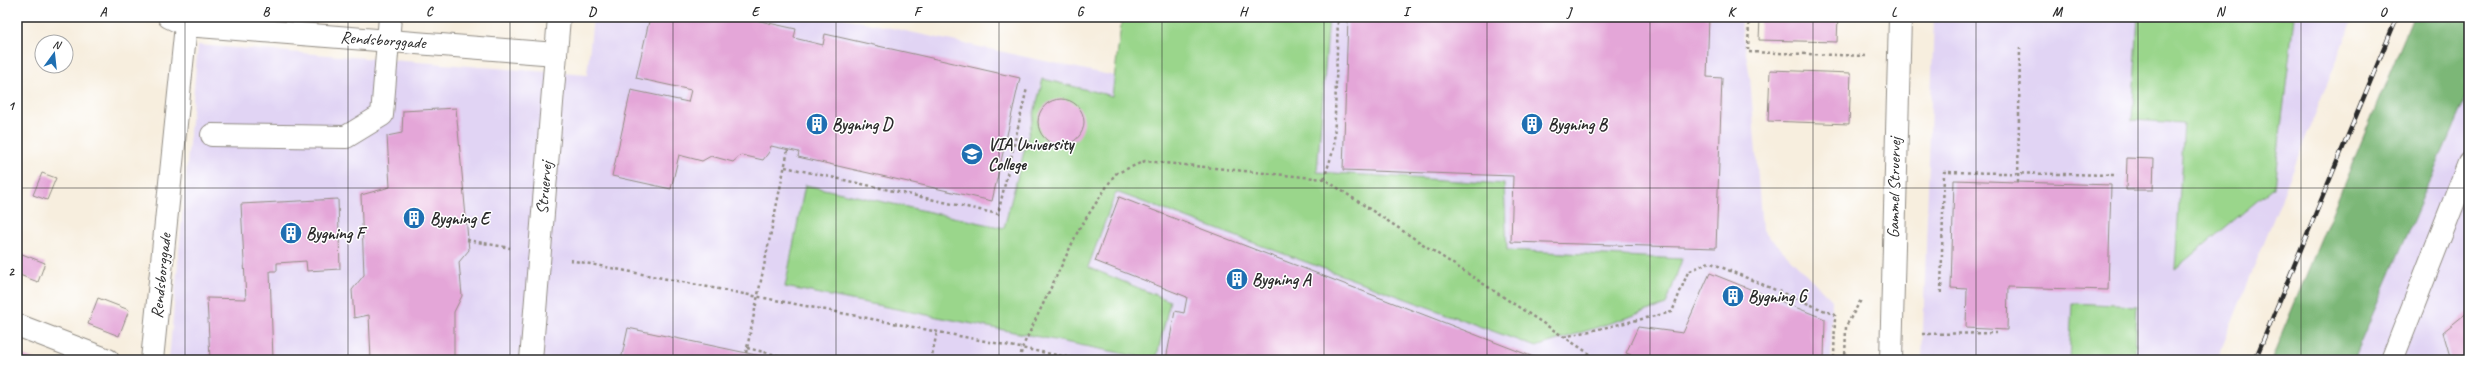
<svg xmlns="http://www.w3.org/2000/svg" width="2486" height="377" font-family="Caveat,sans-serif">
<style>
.built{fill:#e1d4f4}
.green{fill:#9ad68b;stroke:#62805b}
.forest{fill:#7bb777;stroke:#537151}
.building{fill:#e4a6d8}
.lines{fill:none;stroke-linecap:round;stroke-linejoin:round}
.minor-casing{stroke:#918c84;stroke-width:24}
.path{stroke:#918c84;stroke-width:2.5;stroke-dasharray:3 3;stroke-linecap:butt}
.minor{stroke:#fff;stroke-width:22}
.rail-casing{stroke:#2b2b2b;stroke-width:4.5}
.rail{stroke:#fff;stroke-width:3;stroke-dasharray:9;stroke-linecap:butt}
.grid{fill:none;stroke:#2b2b2b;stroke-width:1;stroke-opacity:0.55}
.labels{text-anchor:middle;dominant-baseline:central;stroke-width:3;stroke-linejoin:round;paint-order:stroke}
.street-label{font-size:17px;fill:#2b2b2b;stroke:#fff}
.poi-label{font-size:17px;font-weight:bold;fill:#2b2b2b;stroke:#fff;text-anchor:start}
.neatline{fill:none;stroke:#2b2b2b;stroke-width:1.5}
.grid-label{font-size:13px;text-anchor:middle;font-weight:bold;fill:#2b2b2b}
</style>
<rect width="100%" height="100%" fill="#fff"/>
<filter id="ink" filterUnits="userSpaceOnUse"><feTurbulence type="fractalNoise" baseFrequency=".025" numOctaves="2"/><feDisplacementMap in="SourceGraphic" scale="8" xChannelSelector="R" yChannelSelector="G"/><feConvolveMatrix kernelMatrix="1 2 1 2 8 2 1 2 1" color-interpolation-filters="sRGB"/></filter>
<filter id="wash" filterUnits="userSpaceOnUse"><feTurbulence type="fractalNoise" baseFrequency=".012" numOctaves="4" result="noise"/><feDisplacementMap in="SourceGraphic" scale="16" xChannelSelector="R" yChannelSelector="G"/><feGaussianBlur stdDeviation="0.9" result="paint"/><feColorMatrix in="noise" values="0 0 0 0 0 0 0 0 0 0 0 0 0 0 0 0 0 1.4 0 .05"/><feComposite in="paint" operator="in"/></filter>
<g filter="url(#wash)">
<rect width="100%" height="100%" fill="#f7eede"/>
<g class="built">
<path d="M593,17H840L1124,78L1131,17H1740L1750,77L1762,230L1832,300L1831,360H169L198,45L587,75Z"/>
<path d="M1934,17H2354L2217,360H1922Z"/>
<path d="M2469,90V360H2353Z"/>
</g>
<g class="green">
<path d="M1122,17H1329L1317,172L1504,184L1507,250L1682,259L1666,305L1536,347L1116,192L1088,267L1170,301L1156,360L785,287L805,185L1004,228L1043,79L1112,96Z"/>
<path d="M2138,17H2294L2274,187L2175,269L2184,123L2132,120Z"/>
<path d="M2072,303L2137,306L2135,360H2069Z"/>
</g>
<path class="forest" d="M2413,17H2469V90L2353,360H2271Z"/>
<g id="blocks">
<g class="building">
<path d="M650,17H742L796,29L794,38L823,45L825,34L1020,78L992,201L798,157L799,152L771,146L769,152L763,160L741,155L733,162L711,156L702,161L679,155L671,189L612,176L631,90L688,102L691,90L636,78Z"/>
<path d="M1348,17H1709L1707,77L1722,78L1716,248L1511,242L1513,176L1343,170Z"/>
<path d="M1760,17H1838L1837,42L1759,40Z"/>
<path d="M2063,17H2097V19Z"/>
<path d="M1770,70L1851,73L1849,124L1768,121Z"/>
<circle cx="1061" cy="122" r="23"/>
<path d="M456,108L469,250L459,262L462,296L454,312V360H371L369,315L354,318L352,290L364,275L361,195L390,187L387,136L402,133L403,111Z"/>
<path d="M2127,158L2154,159L2153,190H2126Z"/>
<path d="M42,173L56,178L47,200L33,195Z"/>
<path d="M1954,180L2111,185L2108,290L2008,287L2007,330L1966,328L1967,289L1951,288Z"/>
<path d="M1119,197L1541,360H1166L1175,311L1184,313L1187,297L1095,261Z"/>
<path d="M338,199L340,269L307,271L306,261L277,263V271H270L273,360H210L207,298L246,299L241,204Z"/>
<path d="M17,252L45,263L38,282L17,274Z"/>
<path d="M1710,273L1825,319L1824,360H1645L1626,353L1638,327L1683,333Z"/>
<path d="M98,298L129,310L119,336L88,324Z"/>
<path d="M2469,311V360H2451L2443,332Z"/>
<path d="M628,328L775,359V360H621Z"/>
<path d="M17,353L36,360H17Z"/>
</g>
</g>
</g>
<g filter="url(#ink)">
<use href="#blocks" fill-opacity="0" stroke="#918c84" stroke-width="1"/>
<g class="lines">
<g class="minor-casing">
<g id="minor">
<path d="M169,17L186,25"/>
<path d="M212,135L346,137L382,115L390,17"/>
<path d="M17,325L108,360"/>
<path d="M152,360L186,25L556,54"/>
<path d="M531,360L559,17"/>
<path d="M1891,360L1900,17"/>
<path d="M2392,360L2469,163"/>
</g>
</g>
<g class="path">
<path d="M1749,17L1748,52L1868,56"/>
<path d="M785,167L998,214L1027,88"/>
<path d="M1324,179L1334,148L1338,17"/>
<path d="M2018,182L2020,48"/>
<path d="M467,240L510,248"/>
<path d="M570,260L1082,360"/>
<path d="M1941,293L1944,172L2117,175"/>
<path d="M1922,334L2000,333"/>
<path d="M1564,337L1672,312L1688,272L1709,262L1835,315L1834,360"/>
<path d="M747,348L797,360"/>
<path d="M746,353L788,150"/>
<path d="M931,360L937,332"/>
<path d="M1020,360L1022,348L1079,229L1115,174L1145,161L1324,179L1599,360"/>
<path d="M1845,360L1846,326L1861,300"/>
</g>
<use href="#minor" class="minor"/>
<g class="rail-casing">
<path id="rail" d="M2255,360L2397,17"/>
</g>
<use href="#rail" class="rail"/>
</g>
</g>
<path class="grid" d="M185,17V360M348,17V360M510,17V360M673,17V360M836,17V360M999,17V360M1162,17V360M1324,17V360M1487,17V360M1650,17V360M1813,17V360M1976,17V360M2138,17V360M2301,17V360M17,188H2469"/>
<defs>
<g id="building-disc" transform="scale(1.15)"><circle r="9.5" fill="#1f6fb2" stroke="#fff"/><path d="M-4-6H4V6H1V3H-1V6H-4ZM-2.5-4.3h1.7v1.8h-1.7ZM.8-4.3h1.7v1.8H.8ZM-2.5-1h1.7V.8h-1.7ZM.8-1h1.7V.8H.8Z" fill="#fff"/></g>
<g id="university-disc" transform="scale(1.15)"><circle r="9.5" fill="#1f6fb2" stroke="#fff"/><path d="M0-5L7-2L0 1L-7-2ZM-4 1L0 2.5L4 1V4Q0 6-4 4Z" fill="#fff"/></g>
</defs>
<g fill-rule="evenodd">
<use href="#building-disc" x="817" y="124"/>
<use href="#building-disc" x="1532" y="124"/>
<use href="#university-disc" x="972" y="154"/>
<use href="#building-disc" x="414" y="218"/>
<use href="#building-disc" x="291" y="233"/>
<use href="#building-disc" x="1237" y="279"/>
<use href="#building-disc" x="1733" y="296"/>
</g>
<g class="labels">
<g class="street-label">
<text transform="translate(383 40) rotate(4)">Rendsborggade</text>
<text transform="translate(544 188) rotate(-85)">Struervej</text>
<text transform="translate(1894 188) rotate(-89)">Gammel Struervej</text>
<text transform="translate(161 276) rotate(-84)">Rendsborggade</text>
</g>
<g class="poi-label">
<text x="832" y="124">Bygning D</text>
<text x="1548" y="124">Bygning B</text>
<text x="988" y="144">VIA University<tspan x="988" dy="20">College</tspan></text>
<text x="430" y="218">Bygning E</text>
<text x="306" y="233">Bygning F</text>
<text x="1252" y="279">Bygning A</text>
<text x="1748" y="296">Bygning G</text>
</g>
</g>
<rect width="2486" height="377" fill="none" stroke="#fff" stroke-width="44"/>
<g transform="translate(54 54) rotate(15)"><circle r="19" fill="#ffffff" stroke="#aaaaaa"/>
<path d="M0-3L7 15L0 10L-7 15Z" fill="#1f6fb2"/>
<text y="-6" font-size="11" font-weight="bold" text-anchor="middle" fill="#2b2b2b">N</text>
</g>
<rect x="22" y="22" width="2442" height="333" class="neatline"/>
<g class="grid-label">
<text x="103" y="16">A</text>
<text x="266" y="16">B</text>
<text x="429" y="16">C</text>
<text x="592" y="16">D</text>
<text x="755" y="16">E</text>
<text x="917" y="16">F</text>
<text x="1080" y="16">G</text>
<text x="1243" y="16">H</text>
<text x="1406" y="16">I</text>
<text x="1569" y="16">J</text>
<text x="1731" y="16">K</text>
<text x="1894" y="16">L</text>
<text x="2057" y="16">M</text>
<text x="2220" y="16">N</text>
<text x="2383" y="16">O</text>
<text x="11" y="110">1</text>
<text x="11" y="276">2</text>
</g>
</svg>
